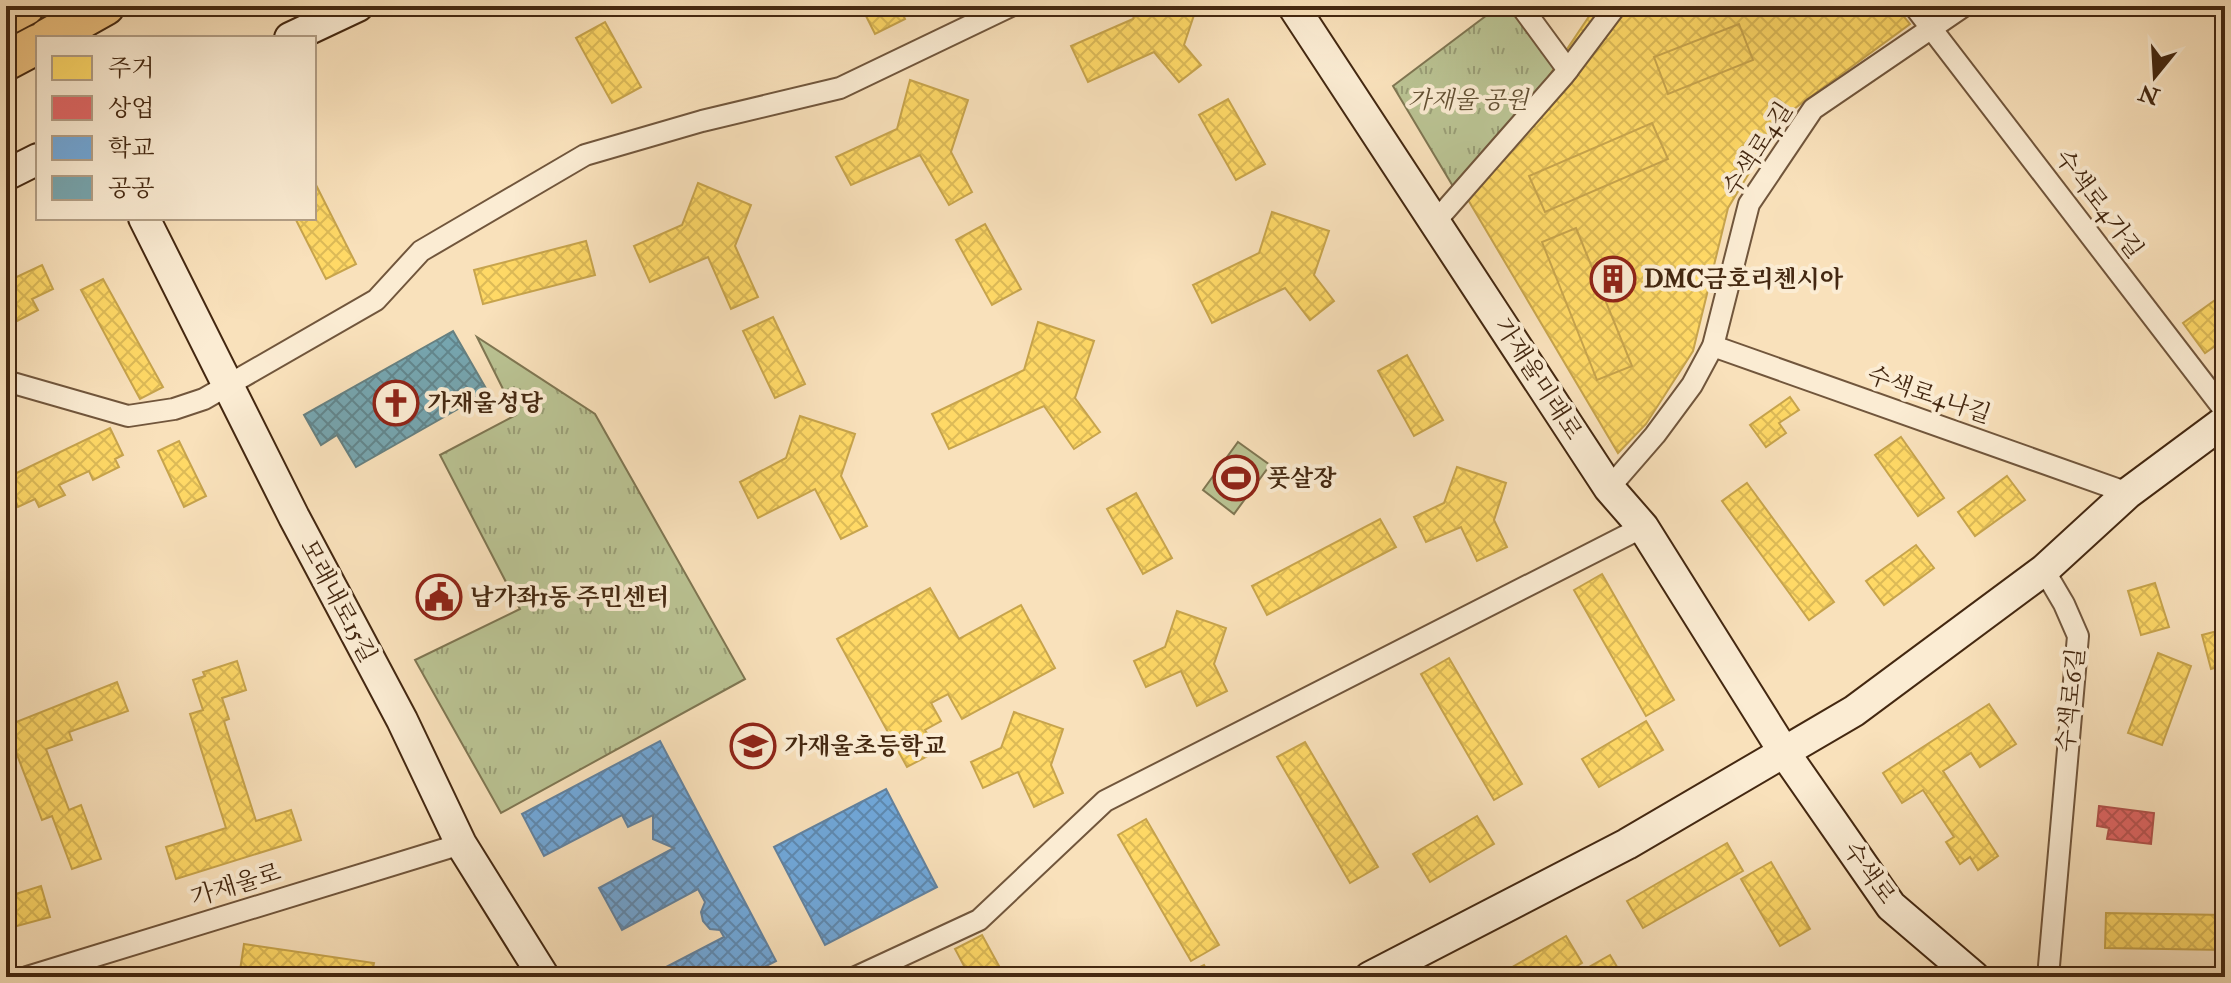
<svg xmlns="http://www.w3.org/2000/svg" width="2231" height="983" font-family="'IM FELL Double Pica','Noto Serif KR',serif">
<style>
.grass{fill:url(#grass-tufts);stroke:#7f7652;stroke-width:2}
.pitch{fill:#bac393;stroke:#7f7652;stroke-width:2}
.pier{fill:#f9e1bb}
.homes{fill:url(#homes-cross-hatch);stroke:#c7a44c;stroke-width:2}
.shops{fill:url(#shops-cross-hatch);stroke:#b1534c;stroke-width:2}
.schools{fill:url(#schools-cross-hatch);stroke:#62829f;stroke-width:2}
.public{fill:url(#public-cross-hatch);stroke:#678080;stroke-width:2}
.lines{fill:none;stroke-linecap:round;stroke-linejoin:round}
.street-casing{stroke:#71563c;stroke-width:24}
.secondary-casing{stroke:#442811;stroke-width:34}
.highway-casing{stroke:#442811;stroke-width:42}
.street{stroke:#fbecd3;stroke-width:20}
.secondary{stroke:#fbecd3;stroke-width:30}
.highway{stroke:#ecc07e;stroke-width:38}
.labels{text-anchor:middle;dominant-baseline:central;stroke-width:8;stroke-linejoin:round;paint-order:stroke}
.park-label{font-size:24px;font-style:italic;fill:#624f32;stroke:#fbecd3}
.street-label{font-size:24px;fill:#442811;stroke:#fbecd3}
.poi-label{font-size:24px;font-weight:bold;fill:#442811;stroke:#fbecd3;text-anchor:start}
</style>
<defs>
<pattern id="grass-tufts" width="24" height="20" patternUnits="userSpaceOnUse" patternTransform="scale(2)"><rect width="24" height="20" fill="#bac393"/><path d="M3 7l-1-3M5 7V3M7 7l1-3M15 17l-1-3M17 17v-4M19 17l1-3" fill="none" stroke="#999e77"/></pattern>
<pattern id="homes-cross-hatch" width="8" height="8" patternUnits="userSpaceOnUse" patternTransform="scale(2)"><rect width="8" height="8" fill="#ffd966"/><path d="M0 0l8 8M0 8l8-8" fill="none" stroke="#dcba57"/></pattern>
<pattern id="shops-cross-hatch" width="8" height="8" patternUnits="userSpaceOnUse" patternTransform="scale(2)"><rect width="8" height="8" fill="#e06666"/><path d="M0 0l8 8M0 8l8-8" fill="none" stroke="#b75453"/></pattern>
<pattern id="schools-cross-hatch" width="8" height="8" patternUnits="userSpaceOnUse" patternTransform="scale(2)"><rect width="8" height="8" fill="#6fa8dc"/><path d="M0 0l8 8M0 8l8-8" fill="none" stroke="#5d89b1"/></pattern>
<pattern id="public-cross-hatch" width="8" height="8" patternUnits="userSpaceOnUse" patternTransform="scale(2)"><rect width="8" height="8" fill="#76a5af"/><path d="M0 0l8 8M0 8l8-8" fill="none" stroke="#62868d"/></pattern>
</defs>
<rect width="100%" height="100%" fill="#f9e1bb"/>
<filter id="stains"><feTurbulence type="fractalNoise" baseFrequency=".0025" numOctaves="4"/><feColorMatrix values="0 0 0 0 .2 0 0 0 0 .09 0 0 0 0 .02 0 0 0 .5 -.17"/></filter>
<radialGradient id="worn" r=".72"><stop offset=".6" stop-color="#630" stop-opacity="0"/><stop offset="1" stop-color="#630" stop-opacity=".3"/></radialGradient>
<g class="grass">
<path d="M1499,6H1520L1564,75L1460,198L1393,86Z"/>
<path d="M477,337L595,414L745,679L501,813L415,660L520,609L440,455L516,415Z"/>
</g>
<path class="pitch" d="M1238,442L1270,465L1234,514L1203,490Z"/>
<path class="pier" d="M6,6H170L112,38H38V75L6,91Z"/>
<g class="homes">
<path d="M861,6H899L905,19L875,34Z"/>
<path d="M1137,6H1197L1184,45L1201,65L1179,82L1154,52L1088,82L1071,46L1133,19Z"/>
<path d="M1596,6H1895L1910,24L1783,117L1728,208L1693,351L1646,424L1618,453L1467,198Z"/>
<path d="M605,22L641,87L612,103L576,38Z"/>
<path d="M1739,24L1753,60L1668,94L1654,57Z"/>
<path d="M910,80L968,100L951,152L972,192L949,205L920,155L851,185L836,157L897,129Z"/>
<path d="M1228,99L1265,164L1236,180L1199,115Z"/>
<path d="M1652,123L1668,159L1545,212L1529,176Z"/>
<path d="M314,181L356,264L326,279L295,218H314Z"/>
<path d="M698,183L751,205L735,246L758,297L731,309L708,257L650,282L634,246L682,225Z"/>
<path d="M1272,212L1329,231L1314,275L1334,301L1310,320L1285,288L1212,323L1193,285L1259,253Z"/>
<path d="M985,224L1021,289L992,305L956,240Z"/>
<path d="M1576,228L1632,366L1597,380L1542,242Z"/>
<path d="M586,241L595,275L483,304L474,270Z"/>
<path d="M42,265L53,289L32,299L38,310L17,321L13,311L6,314V282Z"/>
<path d="M103,279L163,387L140,399L81,290Z"/>
<path d="M2225,293V339L2205,353L2183,323Z"/>
<path d="M773,317L805,384L775,398L743,331Z"/>
<path d="M1038,322L1094,341L1075,398L1100,432L1074,449L1044,406L949,449L932,414L1024,370Z"/>
<path d="M1407,355L1443,420L1414,436L1378,371Z"/>
<path d="M1790,397L1799,410L1779,423L1786,433L1766,447L1750,425Z"/>
<path d="M800,416L855,434L841,476L867,526L841,539L815,489L758,518L740,482L786,458Z"/>
<path d="M110,428L123,455L115,459L119,467L93,480L89,471L59,485L65,495L39,507L35,499L18,507L6,478Z"/>
<path d="M1901,437L1944,498L1918,516L1875,455Z"/>
<path d="M179,441L206,496L184,507L158,451Z"/>
<path d="M1457,467L1506,483L1494,520L1507,547L1477,561L1461,527L1426,542L1414,517L1444,503Z"/>
<path d="M2007,476L2025,500L1975,536L1958,512Z"/>
<path d="M1747,483L1834,602L1809,620L1722,501Z"/>
<path d="M1136,493L1172,558L1143,574L1107,509Z"/>
<path d="M1380,519L1396,547L1267,615L1252,586Z"/>
<path d="M1916,545L1934,568L1884,605L1866,581Z"/>
<path d="M1602,574L1674,700L1646,716L1574,590Z"/>
<path d="M2155,583L2169,627L2141,635L2128,591Z"/>
<path d="M930,588L959,639L1021,605L1055,668L962,719L948,694L931,703L941,721L925,730L937,751L907,767L837,639Z"/>
<path d="M1177,611L1226,628L1214,664L1227,691L1197,706L1181,671L1146,687L1134,661L1165,647Z"/>
<path d="M2225,629V665L2211,669L2202,635Z"/>
<path d="M2158,653L2191,666L2162,745L2128,733Z"/>
<path d="M1449,658L1522,784L1494,800L1421,674Z"/>
<path d="M237,661L246,690L222,698L229,719L224,721L256,821L291,810L301,840L176,879L166,847L226,828L190,714L203,710L193,680L205,676L203,672Z"/>
<path d="M117,682L128,711L69,732L72,740L46,749L69,810L81,805L101,859L72,869L52,816L42,820L6,726Z"/>
<path d="M1989,704L2016,744L1980,767L1971,753L1943,771L1998,856L1978,870L1970,857L1960,864L1946,842L1954,837L1923,790L1902,803L1883,773Z"/>
<path d="M1014,712L1063,729L1051,765L1063,793L1034,807L1018,772L983,788L971,762L1001,748Z"/>
<path d="M1646,721L1663,750L1599,787L1582,759Z"/>
<path d="M1305,742L1378,867L1350,883L1277,757Z"/>
<path d="M1477,816L1494,844L1430,882L1413,854Z"/>
<path d="M1146,819L1219,945L1191,961L1118,835Z"/>
<path d="M1727,843L1743,871L1643,928L1627,901Z"/>
<path d="M1771,862L1810,929L1780,946L1741,879Z"/>
<path d="M41,886L50,917L6,929V897Z"/>
<path d="M2106,913L2225,915V950L2105,948Z"/>
<path d="M982,935L1005,977H970L955,949Z"/>
<path d="M1566,936L1582,963L1559,977H1495Z"/>
<path d="M244,944L374,963L371,977H239Z"/>
<path d="M1610,955L1623,977H1583L1580,972Z"/>
<path d="M1204,965L1210,977H1179Z"/>
</g>
<path class="shops" d="M2099,806L2154,813L2151,844L2107,839L2109,828L2097,826Z"/>
<g class="schools">
<path d="M660,741L776,961L745,977H647L724,937L720,930L710,929L703,921L701,912L705,902L698,889L622,930L599,888L674,848L653,839V815L628,827L622,815L544,856L522,814Z"/>
<path d="M886,789L937,887L825,945L774,847Z"/>
</g>
<path class="public" d="M453,331L488,392L356,467L337,435L321,445L304,415Z"/>
<g class="lines">
<g class="street-casing">
<g id="street">
<path d="M1521,6L1568,70"/>
<path d="M1914,6L2225,411"/>
<path d="M1435,222L1564,75L1616,6"/>
<path d="M1713,346L2128,493"/>
<path d="M6,381L128,416L174,409L204,399L376,300L421,251L585,155L702,121L840,88L1011,6"/>
<path d="M1609,488L1655,435L1692,385L1713,346L1749,204L1813,109L1964,6"/>
<path d="M2044,570L2064,604L2078,636L2048,977"/>
<path d="M27,977L461,844"/>
<path d="M856,977L979,920L1105,801L1643,527"/>
</g>
</g>
<g class="secondary-casing">
<g id="secondary">
<path d="M1293,6L1609,488L1643,527L1784,752L1891,906L1974,977"/>
<path d="M290,38L358,6"/>
<path d="M6,175L38,159"/>
<path d="M144,218L294,517L402,720L461,844L544,977"/>
<path d="M1370,977L1627,844L1854,711L2044,570L2128,493L2225,421"/>
</g>
</g>
<g class="highway-casing">
<g id="highway">
<path d="M6,16L25,6"/>
<path d="M48,38L105,6"/>
<path d="M6,61L38,44"/>
</g>
</g>
<use href="#street" class="street"/>
<use href="#secondary" class="secondary"/>
<use href="#highway" class="highway"/>
</g>
<defs>
<g id="building-ring" transform="scale(2.3)"><circle r="9.5" fill="#fbecd3" stroke="#8f2418" stroke-width="1.5"/><path d="M-4-6H4V6H1V3H-1V6H-4ZM-2.5-4.3h1.7v1.8h-1.7ZM.8-4.3h1.7v1.8H.8ZM-2.5-1h1.7V.8h-1.7ZM.8-1h1.7V.8H.8Z" fill="#8f2418"/></g>
<g id="church-ring" transform="scale(2.3)"><circle r="9.5" fill="#fbecd3" stroke="#8f2418" stroke-width="1.5"/><path d="M-1.2-6h2.4v3.5h3.3v2.4h-3.3V6h-2.4V-.1h-3.3v-2.4h3.3Z" fill="#8f2418"/></g>
<g id="stadium-ring" transform="scale(2.3)"><circle r="9.5" fill="#fbecd3" stroke="#8f2418" stroke-width="1.5"/><path d="M0-5a6.5 5 0 1 0 0 10a6.5 5 0 1 0 0-10ZM-3.5-1.8h7v3.6h-7Z" fill="#8f2418"/></g>
<g id="civic-ring" transform="scale(2.3)"><circle r="9.5" fill="#fbecd3" stroke="#8f2418" stroke-width="1.5"/><path d="M-.6-6.5H3V-4.5H.6V-3L4-1V1h2V6H-6V1h2V-1L-.6-3ZM-1.2 2.5V6h2.4V2.5Z" fill="#8f2418"/></g>
<g id="school-ring" transform="scale(2.3)"><circle r="9.5" fill="#fbecd3" stroke="#8f2418" stroke-width="1.5"/><path d="M0-5L7-2L0 1L-7-2ZM-4 1L0 2.5L4 1V4Q0 6-4 4Z" fill="#8f2418"/></g>
</defs>
<g fill-rule="evenodd">
<use href="#building-ring" x="1613" y="279"/>
<use href="#church-ring" x="396" y="403"/>
<use href="#stadium-ring" x="1236" y="478"/>
<use href="#civic-ring" x="439" y="597"/>
<use href="#school-ring" x="753" y="746"/>
</g>
<g class="labels">
<g class="park-label">
<text x="1468" y="100">가재울 공원</text>
</g>
<g class="street-label">
<text transform="translate(1758 149) rotate(-57)">수색로4길</text>
<text transform="translate(2099 204) rotate(53)">수색로4가길</text>
<text transform="translate(1538 379) rotate(57)">가재울미래로</text>
<text transform="translate(1929 395) rotate(19)">수색로4나길</text>
<text transform="translate(338 601) rotate(62)">모래내로15길</text>
<text transform="translate(2071 700) rotate(-84)">수색로6길</text>
<text transform="translate(1869 873) rotate(54)">수색로</text>
<text transform="translate(236 885) rotate(-17)">가재울로</text>
</g>
<g class="poi-label">
<text x="1644" y="279">DMC금호리첸시아</text>
<text x="427" y="403">가재울성당</text>
<text x="1267" y="478">풋살장</text>
<text x="470" y="597">남가좌1동 주민센터</text>
<text x="784" y="746">가재울초등학교</text>
</g>
</g>
<rect width="2231" height="983" fill="none" stroke="#f9e1bb" stroke-width="32"/>
<rect x="8" y="8" width="2215" height="967" fill="none" stroke="#442811" stroke-width="4"/>
<rect x="16" y="16" width="2199" height="951" fill="none" stroke="#442811" stroke-width="2"/>
<rect x="36" y="36" width="280" height="184" fill="#fbecd3" stroke="#b29e85" stroke-width="2"/>
<rect x="52" y="56" width="40" height="24" fill="#ffd966" stroke="#b29e85" stroke-width="2"/>
<text x="108" y="76" font-size="24" fill="#442811">주거</text>
<rect x="52" y="96" width="40" height="24" fill="#e06666" stroke="#b29e85" stroke-width="2"/>
<text x="108" y="116" font-size="24" fill="#442811">상업</text>
<rect x="52" y="136" width="40" height="24" fill="#6fa8dc" stroke="#b29e85" stroke-width="2"/>
<text x="108" y="156" font-size="24" fill="#442811">학교</text>
<rect x="52" y="176" width="40" height="24" fill="#76a5af" stroke="#b29e85" stroke-width="2"/>
<text x="108" y="196" font-size="24" fill="#442811">공공</text>
<g transform="translate(2155 76) rotate(198)" stroke="#fbecd3" stroke-width="6" paint-order="stroke">
<path d="M0-6L14 30L0 20L-14 30Z" fill="#442811"/>
<text y="-12" font-size="22" font-weight="bold" text-anchor="middle" fill="#442811">N</text>
</g>
<rect width="100%" height="100%" filter="url(#stains)"/>
<rect width="100%" height="100%" fill="url(#worn)"/>
</svg>
